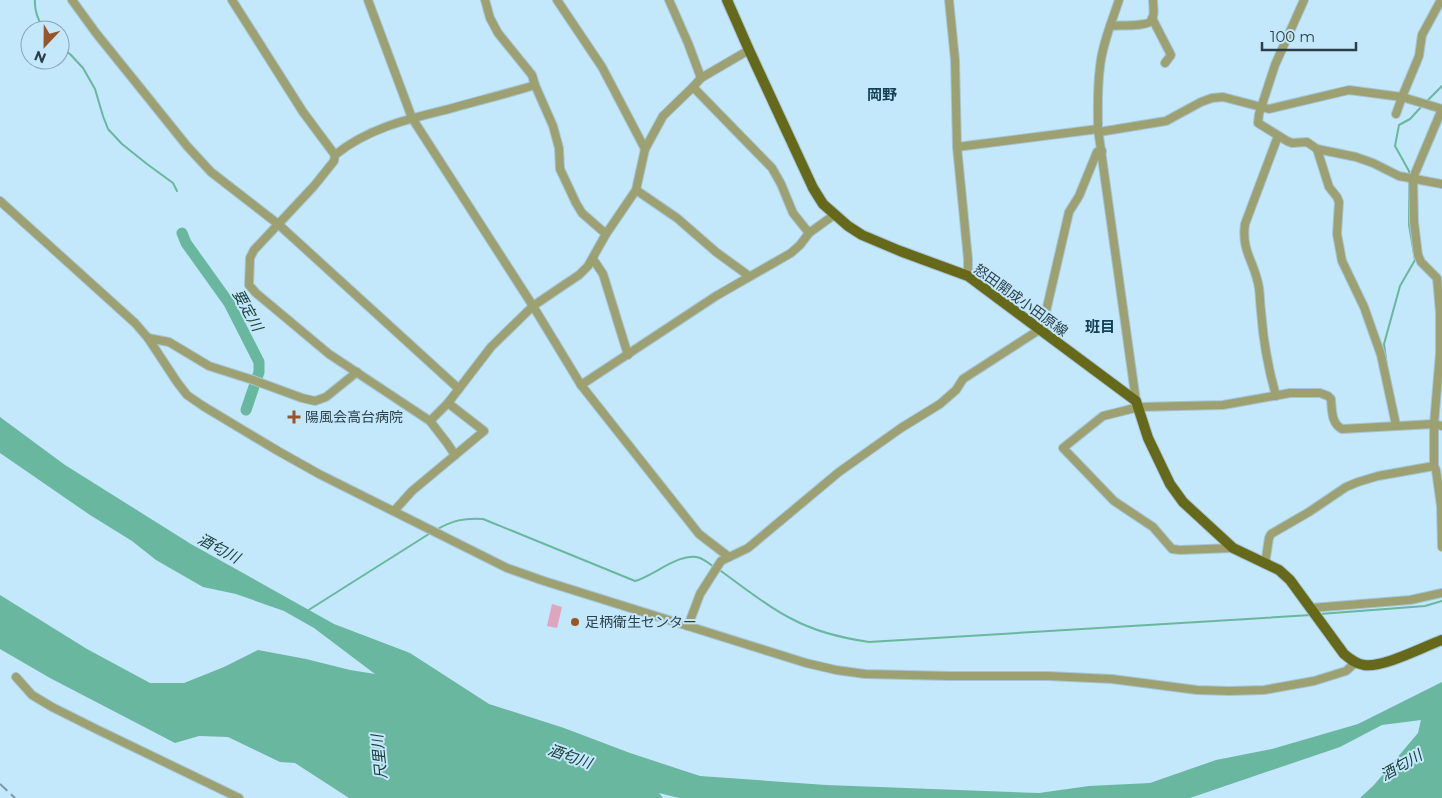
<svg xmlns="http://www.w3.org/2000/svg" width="1442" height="798" font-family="Montserrat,'Noto Sans JP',sans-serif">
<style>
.green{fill:#dea5bd}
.water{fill:#69b79e}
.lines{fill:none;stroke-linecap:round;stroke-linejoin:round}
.stream{stroke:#69b79e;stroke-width:2}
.river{stroke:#69b79e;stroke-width:11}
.minor-casing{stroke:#a5c5d7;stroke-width:10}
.major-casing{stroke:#a5c5d7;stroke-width:12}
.minor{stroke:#9da171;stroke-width:8}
.major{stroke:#66691a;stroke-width:10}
.rail{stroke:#7a96a5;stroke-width:2;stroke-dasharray:10 5;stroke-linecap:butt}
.poi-dot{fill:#995527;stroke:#c3e7fb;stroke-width:2}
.labels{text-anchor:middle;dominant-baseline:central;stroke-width:4;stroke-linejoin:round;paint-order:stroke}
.street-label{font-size:14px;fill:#2c3f49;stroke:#c3e7fb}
.poi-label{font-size:14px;fill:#2c3f49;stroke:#c3e7fb;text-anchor:start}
.neighbourhood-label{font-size:15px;font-weight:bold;fill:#144054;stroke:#c3e7fb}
.water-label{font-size:15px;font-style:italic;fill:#173b31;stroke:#c3e7fb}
</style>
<rect width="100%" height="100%" fill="#c3e7fb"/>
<path class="green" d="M552,604L562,607L557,628L547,626Z"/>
<path class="water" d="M0,417L65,465L191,544L334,624L410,653L489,704L564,728L630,753L700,776L826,785L1039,793L1089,786L1150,783L1216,760L1272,749L1358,724L1442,682V798H1360L1374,785L1418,733L1421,720L1382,725L1340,747L1190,798H679L659,793L663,798H349L295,763L280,762L228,737L199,736L175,743L50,678L0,649V595L87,649L150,683H184L224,667L258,650L306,659L350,670L375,674L314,628L284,611L236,594L203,587L156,560L132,541L90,515L0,453Z"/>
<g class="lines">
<g class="stream">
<path d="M35,0C34,11 38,20 44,30"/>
<path d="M60,48L70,54L83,68L95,89L103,116L108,129L122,144L147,164L173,183L177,191"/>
<path d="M1427,101L1442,86"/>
<path d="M1409,174V171L1395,146L1399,125L1410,119L1422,106"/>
<path d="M1387,367L1384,344L1400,286L1415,260L1409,225V179"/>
<path d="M436,530C453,520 464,518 483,519L635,581C654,576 680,551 700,558C705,560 710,564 714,567"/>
<path d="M718,569C741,585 767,607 792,619C816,632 842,638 869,642L1311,615"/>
<path d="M307,611L432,532"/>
<path d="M1320,614L1425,606L1442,601"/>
</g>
<path class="river" d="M182,233L186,243L229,303L259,362V372L246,410"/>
<g class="minor-casing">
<g id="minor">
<path d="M72,0L96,33L146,95L187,146L211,172L278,224L459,389"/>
<path d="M232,0L303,112L335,155"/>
<path d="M368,0L412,118L533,306L581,385L699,534L729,557"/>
<path d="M485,0L490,18L498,33L532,75L535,85L553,126L559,148L560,169L576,203L582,213L606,234"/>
<path d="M557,0L602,67L645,149"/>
<path d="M669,0L688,43L701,78"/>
<path d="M949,0L955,60L957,147L968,259V276"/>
<path d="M1119,0C1112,21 1102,45 1100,67C1097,88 1098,109 1098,129L1136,401"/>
<path d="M1304,0L1275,65L1259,114L1258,123L1287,141L1292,143L1307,142L1317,149L1329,187L1337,197L1339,202L1337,234L1342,261L1364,307L1381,355L1396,425"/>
<path d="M1152,18L1171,55L1165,63"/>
<path d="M1110,26C1118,25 1148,27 1152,20C1155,15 1153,5 1153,0"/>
<path d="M535,85C506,94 477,101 449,109C408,119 368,128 335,155L334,161L314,186L254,250L250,258L249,285L256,293L329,354L430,421L448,403L491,347L533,306L564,285L579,275L588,266L606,234L636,190L645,149L663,116L693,87L701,78L749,50"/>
<path d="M693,87L772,168L781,184L793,213L809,233"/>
<path d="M1442,109L1413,178L1414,222L1418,255L1421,262L1437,278L1440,313V353L1434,424V466L1436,470L1441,506L1442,547"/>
<path d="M1396,114L1402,97L1419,56L1422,35L1441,0"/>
<path d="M1099,132L1166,121L1201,102L1212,98L1223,97L1269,109L1349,90L1402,97L1442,109"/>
<path d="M957,147L1098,129"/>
<path d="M1317,149L1356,157L1373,163L1399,176L1442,184"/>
<path d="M636,190L677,218L716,252L749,276"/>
<path d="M0,201L135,323L148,338L177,382L187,395L203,406L278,451L319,474L507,568L544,581L806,663L836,670L865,674L950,676H1048L1112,679L1197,690L1229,691L1264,690L1314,681L1346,671L1355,663"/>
<path d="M593,259L603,274L628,355"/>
<path d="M148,338L169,342L209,366L253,380L302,398L315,401L326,397L357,372"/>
<path d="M581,385L716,296L791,253L800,245L809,233L834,215"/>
<path d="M1276,396C1268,368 1263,340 1261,311C1260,303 1260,295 1259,288C1255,262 1241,252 1245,224L1278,136"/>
<path d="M430,421L447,443L455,455"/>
<path d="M394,511L412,491L484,431L448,403"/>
<path d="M1233,548L1180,550L1172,549L1153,527L1114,501L1063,448L1103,416L1139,407L1223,405L1290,393H1320L1328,396L1331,399C1332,410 1331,423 1342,429L1434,424L1442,426"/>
<path d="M1265,564L1269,538L1271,534L1309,512L1346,487L1358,482L1378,476L1434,466"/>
<path d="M1311,608L1410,600L1442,593"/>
<path d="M688,626L700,594L721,561L748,548L839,472L901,428L940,404L956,390L963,379L1039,330L1044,320L1069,212L1079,196L1097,152L1102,151"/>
<path d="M16,677L32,695L52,707L96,729L239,798"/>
</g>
</g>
<g class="major-casing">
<path id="major" d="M727,0L749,50L813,188L823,204L848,226L862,235L900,251L968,276L1136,401L1148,438L1170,484L1183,502L1233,548L1279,570L1290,580L1344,654C1350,659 1356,664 1364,665C1383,668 1423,647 1442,640"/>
</g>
<use href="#minor" class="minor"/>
<use href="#major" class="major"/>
<path class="rail" d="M0,784L15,798"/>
</g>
<g class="poi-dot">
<path d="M291.5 409.5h5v5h5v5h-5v5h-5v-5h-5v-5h5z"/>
<circle cx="575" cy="622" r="5"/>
</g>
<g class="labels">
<g class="street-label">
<text transform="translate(1021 300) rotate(36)">怒田開成小田原線</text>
</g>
<g class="poi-label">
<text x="305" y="417">陽風会高台病院</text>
<text x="585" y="622">足柄衛生センター</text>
</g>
<g class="neighbourhood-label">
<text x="882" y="94">岡野</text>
<text x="1100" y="326">班目</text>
</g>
<g class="water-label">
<text transform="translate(248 310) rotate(61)">要定川</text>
<text transform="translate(219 548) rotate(28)">酒匂川</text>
<text transform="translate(570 756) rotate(19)">酒匂川</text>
<text transform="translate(379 757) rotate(-96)">尺里川</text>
<text transform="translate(1401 765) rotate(-30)">酒匂川</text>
</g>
</g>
<g transform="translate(45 45) rotate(202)"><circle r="24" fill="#c3e7fb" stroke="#87a4b4"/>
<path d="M0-4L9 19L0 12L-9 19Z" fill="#995527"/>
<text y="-8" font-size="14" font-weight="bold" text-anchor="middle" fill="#2c3f49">N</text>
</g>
<path d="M1262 42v8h94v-8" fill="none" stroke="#2c3f49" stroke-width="2.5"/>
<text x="1270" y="42" font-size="15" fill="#2c3f49" stroke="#c3e7fb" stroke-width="4" paint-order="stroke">100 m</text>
</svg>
